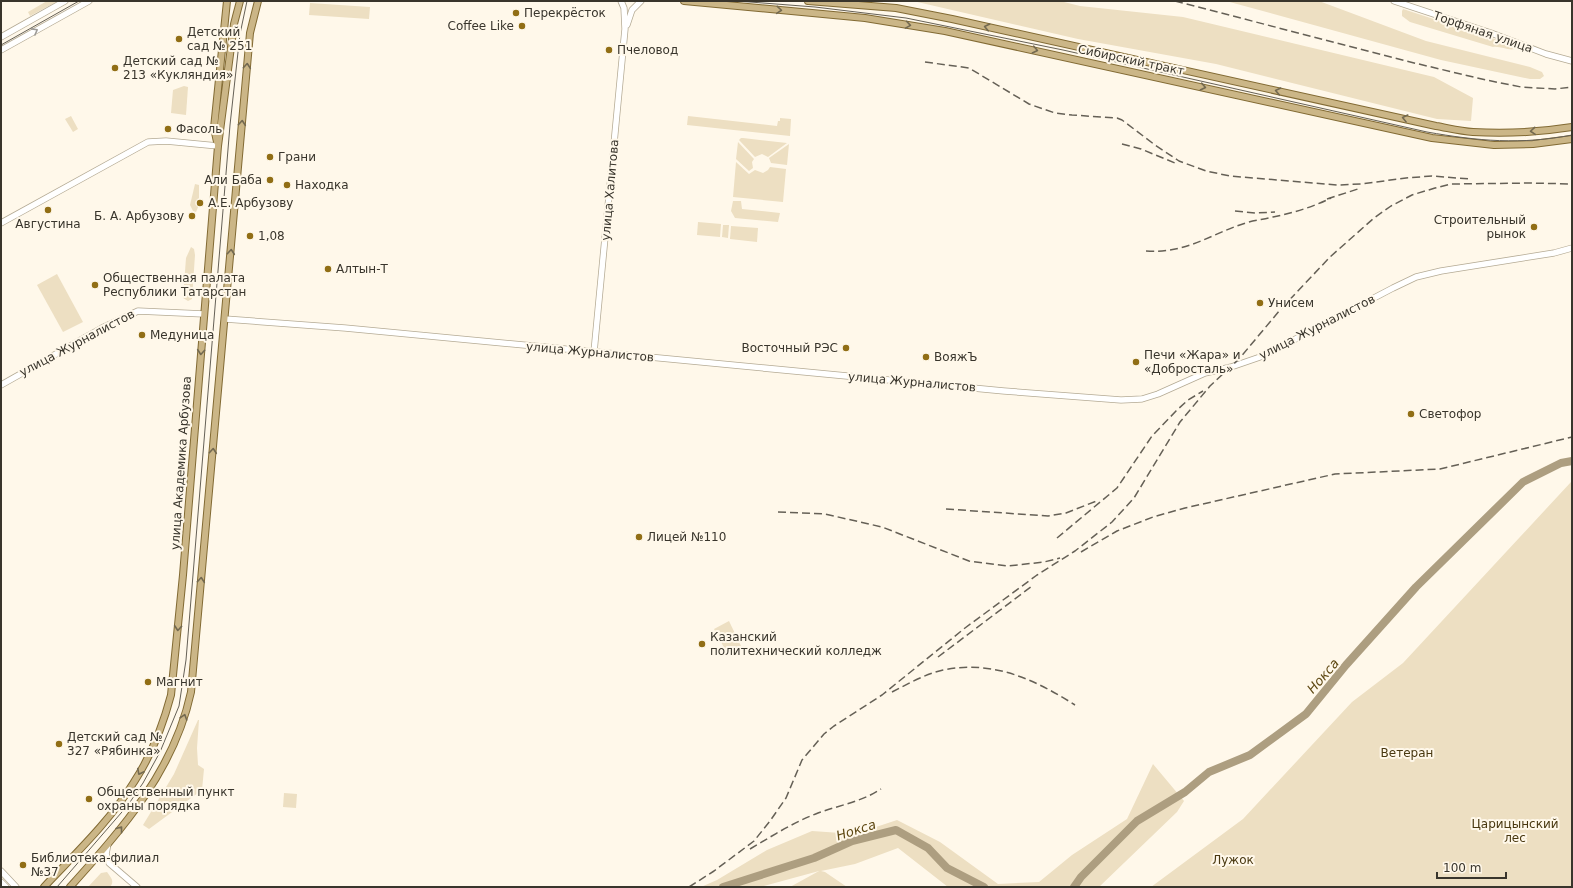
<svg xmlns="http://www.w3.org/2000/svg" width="1573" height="888" font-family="'DejaVu Sans',sans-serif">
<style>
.green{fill:#eddfc2}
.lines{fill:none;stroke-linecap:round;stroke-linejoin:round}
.river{stroke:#ad9e80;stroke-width:8}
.secondary-casing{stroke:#b4aa94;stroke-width:7}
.primary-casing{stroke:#826a33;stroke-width:8}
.secondary{stroke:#fff;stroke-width:5.5}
.primary{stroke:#cbb687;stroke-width:6}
.tram{stroke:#656056;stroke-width:1}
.rail{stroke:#656056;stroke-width:1.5;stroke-dasharray:8 4;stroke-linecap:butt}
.oneway{stroke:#736950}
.oneway2{stroke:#9c9a96}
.poi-dot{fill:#916e15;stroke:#fff8ea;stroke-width:1.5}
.labels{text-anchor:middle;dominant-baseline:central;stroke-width:4;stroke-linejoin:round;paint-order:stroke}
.poi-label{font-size:12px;fill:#39352c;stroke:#fff8ea;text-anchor:start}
.street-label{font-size:12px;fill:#39352c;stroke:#fff8ea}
.park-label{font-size:12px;fill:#493810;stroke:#fff8ea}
.water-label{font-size:13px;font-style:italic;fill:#5e4812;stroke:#fff8ea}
</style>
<rect width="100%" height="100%" fill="#fff8ea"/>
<g class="green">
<path d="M47,1H58L30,16L28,12Z"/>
<path d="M913,1H1060L1080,6L1183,17L1434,77L1473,98L1471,121L1437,119L1216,64L1078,39Z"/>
<path d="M1226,1H1319L1426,41L1530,67L1542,72L1544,76L1540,79H1530L1441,60Z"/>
<path d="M310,3L370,7L369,19L309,15Z"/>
<path d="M1403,9L1513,45L1515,49C1508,51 1501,46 1493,47L1410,22L1402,16V11Z"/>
<path d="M184,86L188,87L186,115L171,113L173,90Z"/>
<path d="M71,116L78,129L73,132L65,119Z"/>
<path d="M688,116L777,126L778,121H780V118L791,119L790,136L687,125Z"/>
<path d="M741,138H743L787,143L768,157L762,154L755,157L739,140Z"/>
<path d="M738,142L754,159L752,162L753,168L749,171L736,159Z"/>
<path d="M789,144L787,165L771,163L769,158Z"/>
<path d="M736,162L749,174L755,170L763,173L768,170L770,167L786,169L783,202L733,197Z"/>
<path d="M195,184L199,185V205L196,212L193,211L190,205Z"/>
<path d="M733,201H741L742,209L780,213L778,222L735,218L731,211Z"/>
<path d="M698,222L721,224L720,237L697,235Z"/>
<path d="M723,225H729L728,238L722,237Z"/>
<path d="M731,226L758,228L757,242L730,239Z"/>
<path d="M191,247L194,249L195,255L192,299L188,301L183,298L186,258Z"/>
<path d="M57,274L83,322L63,332L37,285Z"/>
<path d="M1571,482L1572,887H1151L1243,819L1352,702L1403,663Z"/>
<path d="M729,621L741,646L727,653L714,629Z"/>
<path d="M198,720H199L197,748L198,765L204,769L202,790L149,829L143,825L174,774Z"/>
<path d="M1153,764L1184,801L1177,812L1099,887H948L898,848L855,864L821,871L825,872L847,887H790L819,871L760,887H701L717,880L767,850L812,831L855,834L897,820L940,842L998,884L1039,882L1072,855L1127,819Z"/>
<path d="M284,793L297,794L296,808L283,807Z"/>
<path d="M107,872C111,878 115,881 110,887H88L101,873Z"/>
</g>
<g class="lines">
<g class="river">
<path d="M723,887L814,858L852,841L896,830L928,848L947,868L984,887"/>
<path d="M1074,887L1081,877L1137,821L1185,792L1209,772L1250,755L1306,714L1346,665L1416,587L1523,482L1561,463L1572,461"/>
</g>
<g class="secondary-casing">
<g id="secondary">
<path d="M1394,1L1491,33L1546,54L1572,61"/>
<path d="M627,25L632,10L641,1"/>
<path d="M1,37L65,1"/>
<path d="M1,50L89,1"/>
<path d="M1,223L148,142L166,141L218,146"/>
<path d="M225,319L345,328L1004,391L1121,400L1142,399L1158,394L1205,373L1231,367L1263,356L1393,288L1416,277L1441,271L1554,253L1572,248"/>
<path d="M594,352L625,29L624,8L621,1"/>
<path d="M1,385L102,328L138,311L204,314"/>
<path d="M108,844L106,854L109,863L137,887"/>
<path d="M1,871L16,887"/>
<path d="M1,882L6,887"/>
</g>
</g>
<g class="primary-casing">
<g id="primary">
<path d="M684,1L865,18L945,31L1432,138L1494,145L1533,144L1572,139"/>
<path d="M808,1L896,8L952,19L1436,126C1448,128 1460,131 1473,132C1505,134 1540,132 1572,127"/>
<path d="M217,142L214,128L227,1"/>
<path d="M44,887C75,854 110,821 134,782C151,756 163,725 171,695L183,575L218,146L234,24L240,1"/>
<path d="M70,887C123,828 174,771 191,692L250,33L258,1"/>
</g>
</g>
<use href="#secondary" class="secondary"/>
<use href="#primary" class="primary"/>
<g class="tram">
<path d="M737,1L815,7L906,18L1063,50L1427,132C1478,141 1521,145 1572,135"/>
<path d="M1,45L79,1"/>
<path d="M57,887L128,805L143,783L160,752L179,706L186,660L230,125L240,34L247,1"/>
</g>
<g class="rail">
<path d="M1175,1L1406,61L1486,80L1521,87L1555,89L1572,87"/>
<path d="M925,62L969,68L1029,104L1055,113L1072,115L1117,118L1122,120L1155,145L1179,161L1206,171L1230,176L1338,185L1361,184L1406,178L1432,176L1470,179"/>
<path d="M1122,144L1141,149L1175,163"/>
<path d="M1327,199L1361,188"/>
<path d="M1235,211L1256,213L1275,212"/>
<path d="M1146,251C1188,254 1211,233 1249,222C1257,220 1265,219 1273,217C1293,213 1313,207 1331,198"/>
<path d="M946,509L1048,516L1066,513L1099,500"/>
<path d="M778,512L825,514L882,527L969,561L1008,566L1044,562L1060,558"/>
<path d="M1057,538L1117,488L1152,436L1176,411L1188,400L1203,391"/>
<path d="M1081,552L1117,531L1153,517L1185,508L1335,474L1440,469L1572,437"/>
<path d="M938,657L1032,586"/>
<path d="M892,692C908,684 925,674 943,670C993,660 1034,679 1075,705"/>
<path d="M750,849C772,836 794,822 818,813C840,805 861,802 881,789"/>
<path d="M689,887L714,871L754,841L770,821L786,798L802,760L824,734L834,726L882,695L965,628L1037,575L1075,551L1112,522L1134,498L1180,422L1210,386L1239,359L1280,310L1330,257L1374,218L1391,206L1412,195L1435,188L1451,184L1530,183L1572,184"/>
</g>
</g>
<defs><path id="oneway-chevron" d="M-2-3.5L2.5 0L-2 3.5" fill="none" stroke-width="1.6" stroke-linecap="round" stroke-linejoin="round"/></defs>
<g class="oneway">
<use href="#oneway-chevron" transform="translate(779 10) rotate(5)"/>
<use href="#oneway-chevron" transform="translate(908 25) rotate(9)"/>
<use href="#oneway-chevron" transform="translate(987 27) rotate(-167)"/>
<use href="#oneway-chevron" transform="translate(1035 50) rotate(12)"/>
<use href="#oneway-chevron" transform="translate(247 66) rotate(-85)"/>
<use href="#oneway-chevron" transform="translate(1203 87) rotate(12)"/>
<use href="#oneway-chevron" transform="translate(1278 91) rotate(-168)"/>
<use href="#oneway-chevron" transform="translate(1405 118) rotate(-166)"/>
<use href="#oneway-chevron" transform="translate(242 123) rotate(-85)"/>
<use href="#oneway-chevron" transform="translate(1533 131) rotate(175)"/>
<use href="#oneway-chevron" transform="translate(231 252) rotate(-85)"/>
<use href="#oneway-chevron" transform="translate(201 352) rotate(95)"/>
<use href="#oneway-chevron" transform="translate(213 451) rotate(-85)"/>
<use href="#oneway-chevron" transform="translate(201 580) rotate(-85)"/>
<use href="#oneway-chevron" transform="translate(178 628) rotate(95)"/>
<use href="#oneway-chevron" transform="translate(184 717) rotate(-72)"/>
<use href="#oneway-chevron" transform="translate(140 772) rotate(117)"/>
<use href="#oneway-chevron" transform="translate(120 829) rotate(-52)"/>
</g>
<use class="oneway2" href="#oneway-chevron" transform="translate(35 31) rotate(-29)"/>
<g class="poi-dot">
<circle cx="516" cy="13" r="4"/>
<circle cx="522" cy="26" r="4"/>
<circle cx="179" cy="39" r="4"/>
<circle cx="609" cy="50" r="4"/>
<circle cx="115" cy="68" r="4"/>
<circle cx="168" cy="129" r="4"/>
<circle cx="270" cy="157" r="4"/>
<circle cx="270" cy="180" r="4"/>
<circle cx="287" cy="185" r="4"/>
<circle cx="200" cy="203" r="4"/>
<circle cx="48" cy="210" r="4"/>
<circle cx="192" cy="216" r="4"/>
<circle cx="1534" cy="227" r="4"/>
<circle cx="250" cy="236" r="4"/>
<circle cx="328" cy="269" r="4"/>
<circle cx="95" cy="285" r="4"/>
<circle cx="1260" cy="303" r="4"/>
<circle cx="142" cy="335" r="4"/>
<circle cx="846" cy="348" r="4"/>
<circle cx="926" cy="357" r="4"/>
<circle cx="1136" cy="362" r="4"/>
<circle cx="1411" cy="414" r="4"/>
<circle cx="639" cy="537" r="4"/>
<circle cx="702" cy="644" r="4"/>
<circle cx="148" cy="682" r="4"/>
<circle cx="59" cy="744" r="4"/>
<circle cx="89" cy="799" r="4"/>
<circle cx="23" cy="865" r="4"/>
</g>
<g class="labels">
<g class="poi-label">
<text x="524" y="13">Перекрёсток</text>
<text x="514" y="26" text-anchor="end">Coffee Like</text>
<text x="187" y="32">Детский<tspan x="187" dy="14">сад № 251</tspan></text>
<text x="617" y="50">Пчеловод</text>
<text x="123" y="61">Детский сад №<tspan x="123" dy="14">213 «Кукляндия»</tspan></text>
<text x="176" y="129">Фасоль</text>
<text x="278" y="157">Грани</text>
<text x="262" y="180" text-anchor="end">Али Баба</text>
<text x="295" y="185">Находка</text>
<text x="208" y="203">А.Е. Арбузову</text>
<text x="184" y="216" text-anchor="end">Б. А. Арбузову</text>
<text x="1526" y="220" text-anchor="end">Строительный<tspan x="1526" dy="14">рынок</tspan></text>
<text x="48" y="224" text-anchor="middle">Августина</text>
<text x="258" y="236">1,08</text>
<text x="336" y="269">Алтын-Т</text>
<text x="103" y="278">Общественная палата<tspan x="103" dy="14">Республики Татарстан</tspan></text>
<text x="1268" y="303">Унисем</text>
<text x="150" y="335">Медуница</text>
<text x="838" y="348" text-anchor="end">Восточный РЭС</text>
<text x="1144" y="355">Печи «Жара» и<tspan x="1144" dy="14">«Добросталь»</tspan></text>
<text x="934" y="357">ВояжЪ</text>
<text x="1419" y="414">Светофор</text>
<text x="647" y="537">Лицей №110</text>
<text x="710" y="637">Казанский<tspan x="710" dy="14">политехнический колледж</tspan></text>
<text x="156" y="682">Магнит</text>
<text x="67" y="737">Детский сад №<tspan x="67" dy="14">327 «Рябинка»</tspan></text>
<text x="97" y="792">Общественный пункт<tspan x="97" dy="14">охраны порядка</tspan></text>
<text x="31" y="858">Библиотека-филиал<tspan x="31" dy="14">№37</tspan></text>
</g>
<g class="street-label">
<text transform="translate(1483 32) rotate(19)">Торфяная улица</text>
<text transform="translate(1131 60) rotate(12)">Сибирский тракт</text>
<text transform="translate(610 190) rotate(-85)">улица Халитова</text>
<text transform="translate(1317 327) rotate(-27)">улица Журналистов</text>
<text transform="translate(77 343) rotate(-28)">улица Журналистов</text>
<text transform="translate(590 352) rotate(5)">улица Журналистов</text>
<text transform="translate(912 382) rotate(5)">улица Журналистов</text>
<text transform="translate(181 463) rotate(-86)">улица Академика Арбузова</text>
</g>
<g class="park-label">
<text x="1407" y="753">Ветеран</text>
<text x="1515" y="824">Царицынский<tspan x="1515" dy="14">лес</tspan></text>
<text x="1233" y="860">Лужок</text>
</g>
<g class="water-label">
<text transform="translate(1323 676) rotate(-49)">Нокса</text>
<text transform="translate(856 830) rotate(-18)">Нокса</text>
</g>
</g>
<rect width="1573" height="888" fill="none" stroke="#39352c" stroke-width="4"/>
<path d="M1437 872v6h69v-6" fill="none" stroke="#39352c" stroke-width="2"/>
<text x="1443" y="872" font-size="12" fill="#39352c" stroke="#fff8ea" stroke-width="3" paint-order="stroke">100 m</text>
</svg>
